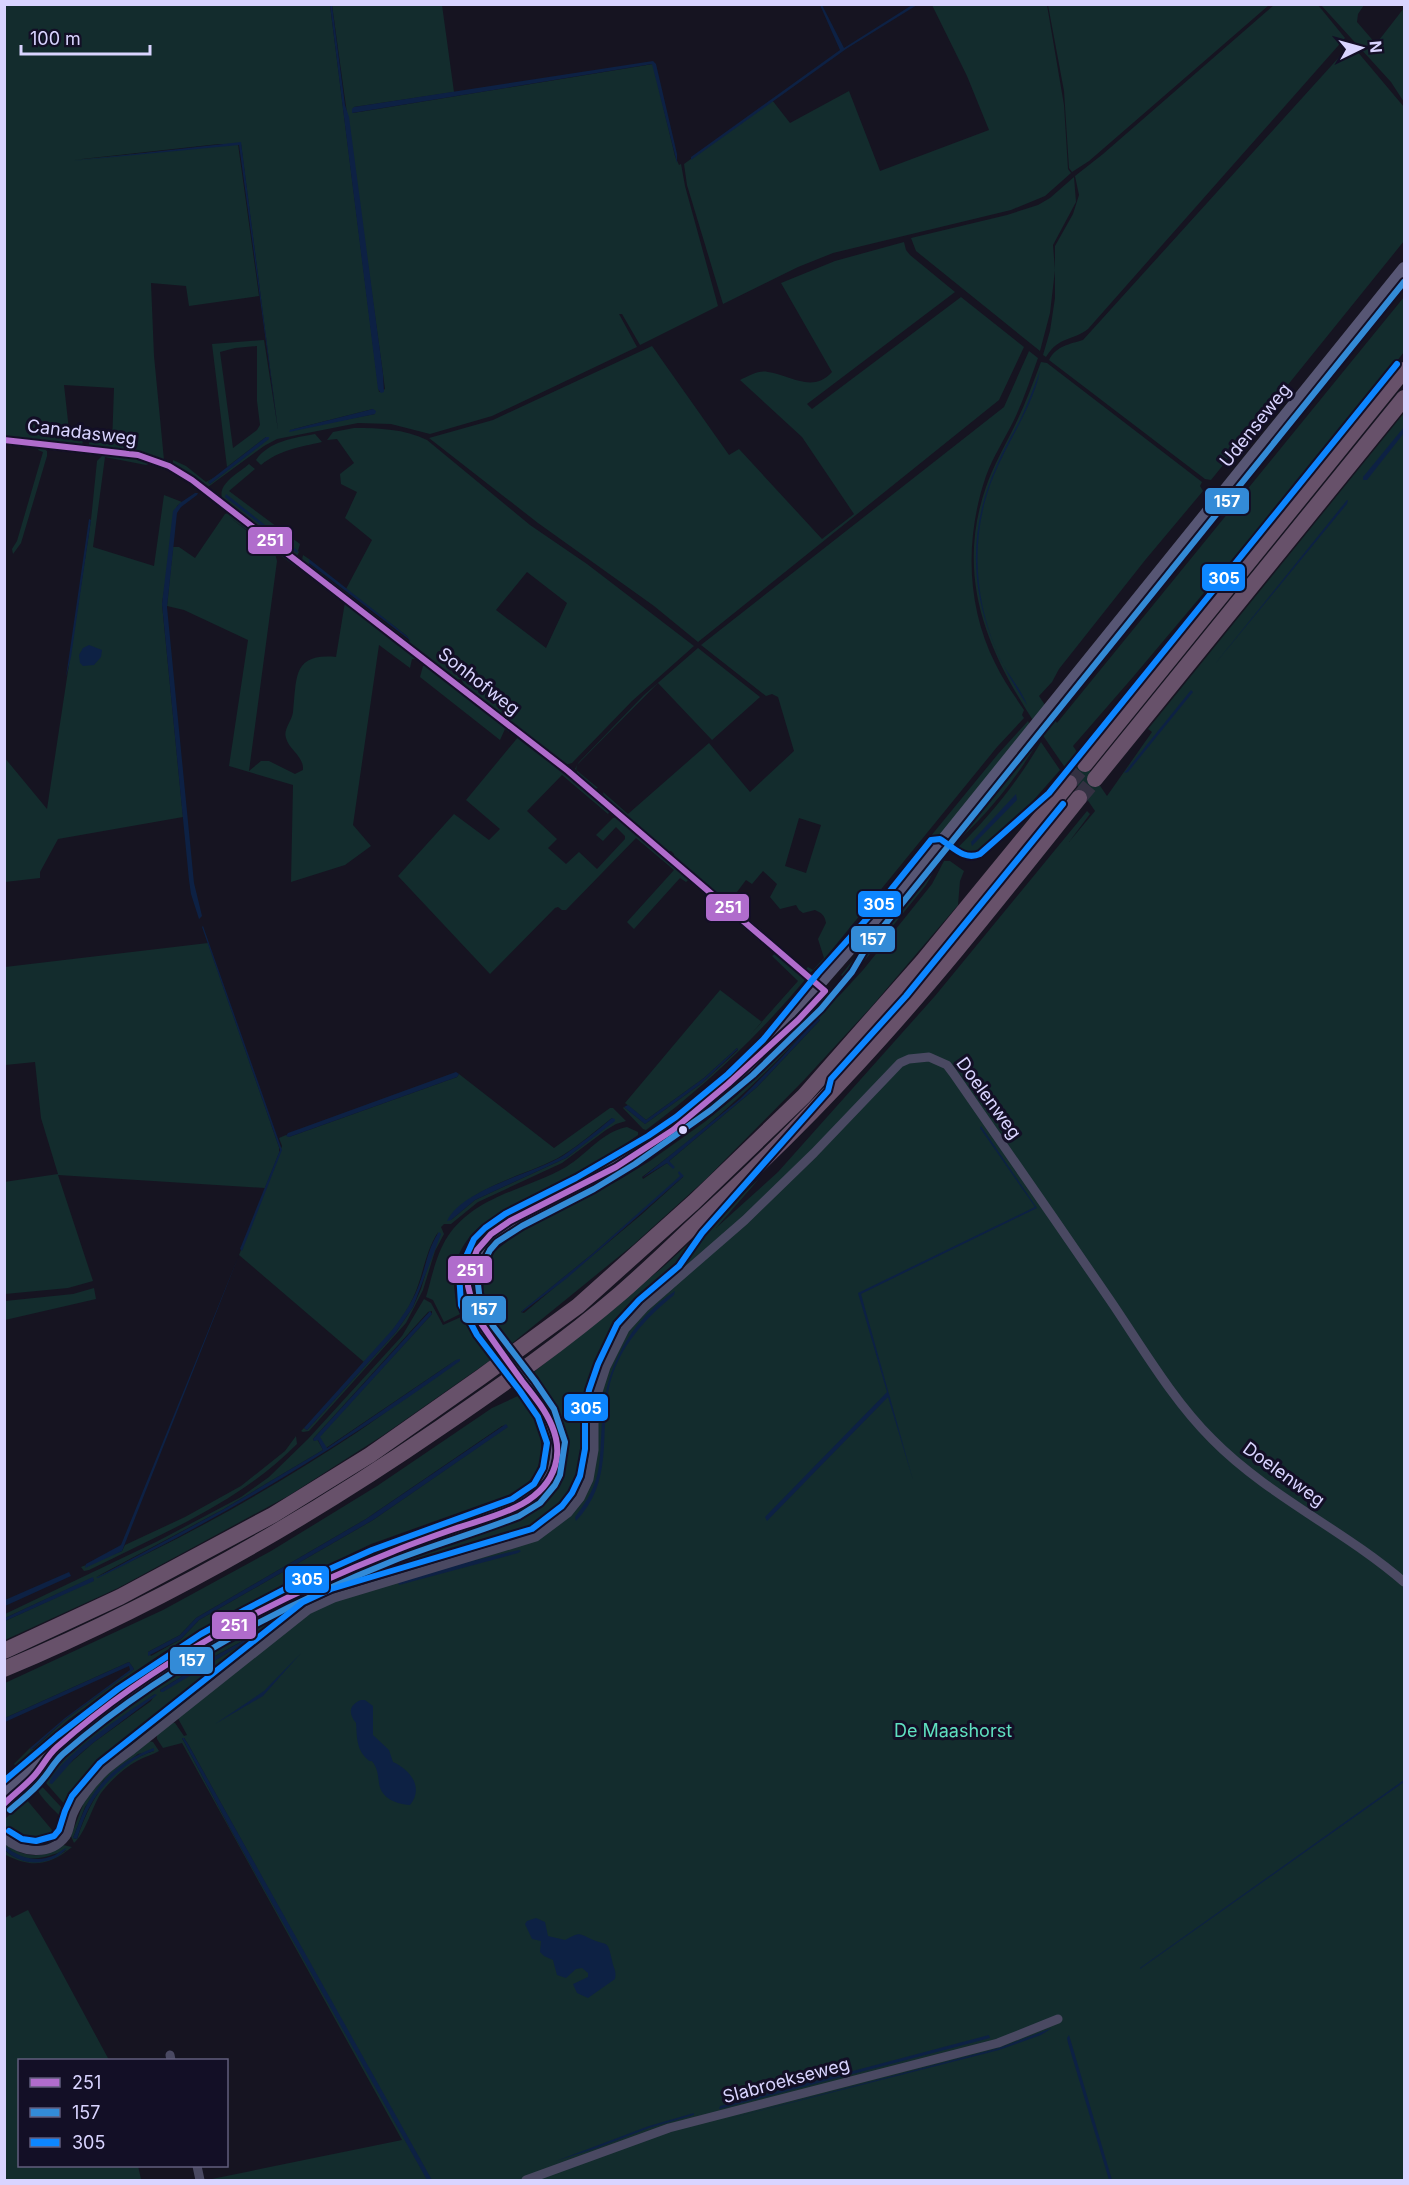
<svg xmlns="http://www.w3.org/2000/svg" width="1409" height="2185" font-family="Inter,sans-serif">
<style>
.green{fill:#132c2d;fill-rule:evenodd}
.water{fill:#0d2144}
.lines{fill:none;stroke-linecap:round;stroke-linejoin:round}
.highway-tunnel{stroke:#333142;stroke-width:16;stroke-dasharray:16 8;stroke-linecap:butt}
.street{stroke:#4a4962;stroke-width:9}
.secondary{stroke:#575674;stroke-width:12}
.highway{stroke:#67516a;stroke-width:16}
.secondary-bridge{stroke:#575674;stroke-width:12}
.bus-1-casing{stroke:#130f26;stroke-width:10}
.bus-2-casing{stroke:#130f26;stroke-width:10}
.bus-3-casing{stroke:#130f26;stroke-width:10}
.bus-1{stroke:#b06ccc;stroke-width:6}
.bus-2{stroke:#338bd7;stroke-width:6}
.bus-3{stroke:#0d86ff;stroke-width:6}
.bus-dot{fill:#d9d4ff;stroke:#130f26;stroke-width:2}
.labels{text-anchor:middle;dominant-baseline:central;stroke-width:6;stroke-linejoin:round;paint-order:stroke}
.street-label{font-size:18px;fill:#d9d4ff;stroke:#130f26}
.park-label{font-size:18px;fill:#5fe0c0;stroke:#130f26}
.line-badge{stroke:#130f26;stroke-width:2}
.badge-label{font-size:16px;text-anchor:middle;font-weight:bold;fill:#fff}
</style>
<rect width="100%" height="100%" fill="#161421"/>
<g class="green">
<path d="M4,5H330L379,392L385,389L383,374L332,5H442L454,92L354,107L353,113L653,64L675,156L679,165L681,164L685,186L718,306L640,345L622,314H619L637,347L492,416L430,434L391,424L358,423L277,439L264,446L208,487L173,464V460L186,466L206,482L215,477L208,482L210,484L269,438L266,437L227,467L212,344L264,340L278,430L241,144H219L73,160L238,144L259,296L189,306L186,286L151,283L154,356L164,460L89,445V442L112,444L114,388L64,385L70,439L83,441L82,445L5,437ZM257,346V401L260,425L257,430L233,448L220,352L235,348ZM373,409L375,414L290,430Z"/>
<path d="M932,5H1047L1064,105L1068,169L1071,173L1045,196L1011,210L833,253L798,267L723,304L687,185L684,164L772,100L790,123L849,91L880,171L989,130L967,76Z"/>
<path d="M1048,5V4L1269,5L1089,161L1072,172L1069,168L1064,91Z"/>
<path d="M1274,5H1318L1345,38L1088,329C1071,342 1060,335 1046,357L1043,355L1050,331L1055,298V246L1073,214L1079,195L1075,176L1103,154Z"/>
<path d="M1321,5H1364L1358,14L1357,22L1376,44L1404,8V102L1391,82Z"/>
<path d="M1351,44L1404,107V241L1211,480L1205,479L1049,360C1056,346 1070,344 1083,340Z"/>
<path d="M1074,177L1076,202L1053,245L1055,270L1050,313L1040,351L916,251L911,238L1007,215L1038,205L1050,198Z"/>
<path d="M904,242L906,250L910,255L955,292L807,404L812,409L961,297L1024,347L999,400L698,642L654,606L538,523L429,438L493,420L652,346L729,455L739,449L822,539L854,514L802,437L740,380C749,376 758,370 768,372C791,375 812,394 832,372L781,283L835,261Z"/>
<path d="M1404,297V352L1277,513L1250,538L1133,677L1073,746L1107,796L1152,732L1148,729L1404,413V2180H207L402,2140L182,1743L163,1748L157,1739V1734L171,1722L175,1723L184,1736L187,1735L174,1711L106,1765L88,1781L71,1808L67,1807L39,1775L69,1744L123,1702L172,1669L231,1633L306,1594L363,1568L513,1515C548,1501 572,1463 558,1425C553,1412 543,1397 534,1385L538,1383L537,1381L539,1378L534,1372L662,1268L759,1179L716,1228L778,1172L935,996L1087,811L1090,814L1069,842L1095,811C1029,712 941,616 986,487C993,466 1005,446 1015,425C1025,405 1033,383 1041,362L1047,363L1202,482L1200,486L1203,491L1146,559L1059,669L1052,682L1039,696L1057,723ZM374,1579V1580L294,1617L319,1600ZM291,1614L290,1616L161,1692L160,1690L208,1660ZM155,1694L151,1701L93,1743L50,1781L85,1745ZM182,1738H184L188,1744L322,1985L412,2151L230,1828Z"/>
<path d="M1029,351L1038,358C1030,380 1023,402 1013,422C1004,440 993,457 986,476C965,537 966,605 995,663C1003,680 1014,695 1024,710L1022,715L1024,718L997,747L821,963L809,974L805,970L808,967L813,970L824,958L818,939L826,923C825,916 822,913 815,910L803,913L799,910L796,905L780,909L770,897L777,884L763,871L752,884L746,880L728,904L673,857L674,854L671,851L668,852L604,797L603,792L628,814L709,743L750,792L794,751L778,697L772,694L766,696L701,645L1004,407ZM799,818L821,825L806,873L785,866Z"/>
<path d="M354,428C380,428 404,429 427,440L530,525L587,564L694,646L632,701L572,763L565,765L465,686L461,679L456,680L302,560L303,555L309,559V564L410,642L407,636L346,589L372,540L345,518L357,492L341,484L340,474L354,463L337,439L327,440L333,432ZM527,572L567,603L546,648L496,610Z"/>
<path d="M315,434L322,442C300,447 279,450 261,465L256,460C269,441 294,438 315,434Z"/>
<path d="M40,446L47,451V456L21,543L13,554L12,549L17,541L43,452L38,450Z"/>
<path d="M105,453L121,454L151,463L146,465L105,457L93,547L154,566L164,495L182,502L177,506L162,604L183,817L58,839L40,872V878L5,882L4,757L47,809L91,520L97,461Z"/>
<path d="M249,464L255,469L229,491L300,544L298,551L299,552L297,556L222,498C218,483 239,473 249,464Z"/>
<path d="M230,512L298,565L296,567L228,516L275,553L277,561L249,771L261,761H269L295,774L303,770C304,756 289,750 286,738C283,729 292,721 293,712C297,678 292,653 336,657L345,602L416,656L415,659H412L410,668L379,645L353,825L371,846L345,865L291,882L293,785L229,766L248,640L184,610L167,606L173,547H179L195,558L225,514Z"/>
<path d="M698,648L760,697L712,740L658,683L577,765L575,769L598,788L595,789C586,782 570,774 579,762L644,695Z"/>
<path d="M426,665L510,730L509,732L505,729L500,740L420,677L423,666Z"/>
<path d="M1028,721L1030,725L831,968L826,964L998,754Z"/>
<path d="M1035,733L1039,740C1015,781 984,818 948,850L944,846Z"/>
<path d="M519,736L610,811L608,814L562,775L527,811L557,839L548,848L566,864L579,852L597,869L625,839V836L616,827L603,841L596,835L613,818L617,817L689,879L686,882L680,878L634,929L627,922L674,870L636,838L566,910H562L558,907L555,908L490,974L398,876L454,814L489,840L500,829L466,800Z"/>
<path d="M1041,742L1060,770L988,852C975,862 965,863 952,853C986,821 1017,783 1041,742Z"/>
<path d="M933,861H940L926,885L848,981L841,975Z"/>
<path d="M944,861H950L964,871L960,881L958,905L872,1006L804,1080L706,1179L633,1245L510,1345L493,1321L483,1290L485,1269L495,1251L518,1233L619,1180L650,1161L706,1121L735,1097L770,1065L823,1009L841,994L863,970L932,884ZM817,1018L820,1020L757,1087L669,1161L673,1168L667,1163L643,1179L642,1177C708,1128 762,1080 817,1018ZM683,1175V1177L641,1215L524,1313L521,1312L591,1255Z"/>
<path d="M208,943L279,1147V1153L265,1188L58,1175L93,1281L68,1288L5,1294L4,1182L58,1174L41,1118L35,1062L5,1065V967Z"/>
<path d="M776,953L805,978L804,981C757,1037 705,1086 646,1130L643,1129L623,1108L624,1107L645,1124L702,1083L738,1050L737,1048L704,1078L646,1120L625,1103L720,990L762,1022L750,1035L798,981L772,956Z"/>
<path d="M798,996L803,1000C779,1029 754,1059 722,1077Z"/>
<path d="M813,1009L815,1012L756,1073L688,1130L687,1129L770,1053Z"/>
<path d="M459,1074L554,1148L610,1108H613L626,1121L616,1124L606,1130L562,1163L478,1202L451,1224H444L441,1227L444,1234L435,1251L423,1290L406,1323L309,1431L303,1432L301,1431L304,1428L307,1430L396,1332L413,1307L421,1289L438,1232C425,1252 423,1277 413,1298C402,1323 382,1342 364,1362L239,1255L282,1146L279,1138L286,1135L289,1137L457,1077ZM612,1118L614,1121L566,1158L475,1200L451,1220C467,1186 533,1174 563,1155C580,1145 596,1130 612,1118Z"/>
<path d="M700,1095L702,1097L656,1135L650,1134Z"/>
<path d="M627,1127L638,1132V1135C615,1152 590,1167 564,1180C506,1209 432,1231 460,1314L444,1322L433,1300L426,1297C432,1277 436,1254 448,1236C476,1195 526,1190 566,1167C586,1155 603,1131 627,1127Z"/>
<path d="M643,1139V1144L587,1178L489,1229L477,1242L468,1258L480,1335C467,1318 459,1303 460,1281C461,1221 529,1204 573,1182C597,1169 621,1155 643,1139Z"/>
<path d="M659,1149L660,1151L594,1190L512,1232L494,1248L485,1261L479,1283L481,1298L490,1327C441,1255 512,1226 566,1198C597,1182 628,1165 659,1149Z"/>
<path d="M94,1288L96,1299L5,1320V1301L73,1294Z"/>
<path d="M424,1299L431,1303L443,1325L461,1317L492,1359L382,1436L288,1496L118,1588L5,1640V1621L94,1580L92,1578L5,1618V1614L158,1541L241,1497L269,1477L308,1439L402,1336ZM432,1311V1314L319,1437L326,1448L456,1360C423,1384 390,1410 356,1433C274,1487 186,1538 96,1577L224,1509L323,1450L317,1439L314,1441L313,1439L428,1312Z"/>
<path d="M520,1395C544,1426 553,1464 519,1491L371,1544L256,1599L164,1652L121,1681L67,1721L17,1767L14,1764L30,1748L33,1749L67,1718L134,1669L129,1662L5,1718V1683L163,1610L271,1551L377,1486L492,1408ZM507,1425V1427L373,1520L199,1620L181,1639L151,1656L148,1652L180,1635L196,1618L366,1519L502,1426Z"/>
<path d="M526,1395C547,1419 561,1452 541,1481C536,1487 529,1493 524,1498L297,1588L30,1763C130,1664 272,1588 403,1537C440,1523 478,1513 515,1499C563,1472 548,1433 526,1395Z"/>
<path d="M296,1436L297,1444C240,1502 161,1534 89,1570L84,1571L81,1567L122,1551L125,1545L185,1517L241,1486L285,1451Z"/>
<path d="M148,1741L153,1742L159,1751C152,1755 144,1757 137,1761C124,1768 110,1781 101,1793C92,1807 85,1834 74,1843L71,1836L84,1802L101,1779ZM154,1751C110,1765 91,1797 77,1839L73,1838L85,1807L103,1781L138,1754Z"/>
<path d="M35,1779L61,1807L71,1813L68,1821L64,1820C54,1809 34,1794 35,1779Z"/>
<path d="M19,1797L26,1799L52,1830L53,1836L51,1842C28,1848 22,1846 5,1830V1819L21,1804L18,1801L5,1813V1807Z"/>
<path d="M5,1842C21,1859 45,1859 63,1845L72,1847C49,1866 31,1868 6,1855L4,1850C25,1867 46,1864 67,1850C41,1858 28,1866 5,1846Z"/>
<path d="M28,1910L109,2060H20V2166H138L141,2179L5,2180V1918L10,1915L12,1918Z"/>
</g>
<g class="water">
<path d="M330,5H332L345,105L349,117L383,374L384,392L381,393L378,389Z"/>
<path d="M820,5H822L844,48L912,5H917L846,49L691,160V157L840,50Z"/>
<path d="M653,61L656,64L677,154V163L652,64L352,113V109L354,107Z"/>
<path d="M241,142L278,430L239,145L72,161Z"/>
<path d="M1040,371C1033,406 1008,441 994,475C970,532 973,598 998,654C1005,672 1021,688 1027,705C977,631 958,553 996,467C1003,450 1013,434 1021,418C1028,403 1034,387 1040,371Z"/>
<path d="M373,409L376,411L375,414L289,432L290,430Z"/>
<path d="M1404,427V433L1367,480H1363V477Z"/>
<path d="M266,437H269V439L210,484L208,482Z"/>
<path d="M195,493H198L197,495L181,507L177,513L167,607L194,883L202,916L199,919L191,894L189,880L162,604L173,511L180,503Z"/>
<path d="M226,494L298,551L297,553L225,497Z"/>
<path d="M1347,500H1348L1347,504L1214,665Z"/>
<path d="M89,519L91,520L71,657L66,677Z"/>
<path d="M309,559L407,636L411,641L309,563Z"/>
<path d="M89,645L102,650L101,657L94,665L83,666L80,663L79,655L83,648Z"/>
<path d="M1191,690L1193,692L1128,772L1124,773Z"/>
<path d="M1016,794L1017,800L972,846L971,842Z"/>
<path d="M203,926L282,1150L242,1251L240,1249L280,1150L202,927Z"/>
<path d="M817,1018L820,1020L757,1087L669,1161L675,1167L673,1169L667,1163L642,1178L740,1099L781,1058Z"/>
<path d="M737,1048L738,1049L702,1083L645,1124L624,1107L628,1105L646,1120L704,1078Z"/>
<path d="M456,1072L459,1074L457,1077L289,1137L286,1136L288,1133L302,1128Z"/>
<path d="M612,1118L615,1119V1121L566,1158L475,1200L451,1220L447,1221C463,1188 534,1174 564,1155C580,1144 597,1131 612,1118Z"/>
<path d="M981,1126L1037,1208L861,1294L913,1480L888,1397L767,1521L765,1517L887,1392L858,1293L1035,1207L980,1128Z"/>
<path d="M679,1171L684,1176L566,1279L521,1313L523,1310L591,1255L680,1176L678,1173Z"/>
<path d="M439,1232L441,1234L413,1307L396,1332L307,1430L304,1428L393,1329C404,1314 414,1300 420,1282C426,1266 428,1247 439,1232Z"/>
<path d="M239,1255L122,1551L85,1568L86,1564L121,1545Z"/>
<path d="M675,1291L674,1295C642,1321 615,1352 608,1393C600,1440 613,1482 576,1521L575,1517C603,1481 599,1465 602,1422C604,1370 630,1320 675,1291Z"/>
<path d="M430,1311L432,1314L320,1437L327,1448L456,1360L460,1359V1361C346,1443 225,1516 98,1578H96L224,1509L323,1450L318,1440L314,1441L313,1439Z"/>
<path d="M506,1424L508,1427L373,1520L199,1620L181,1639L148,1656V1652L180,1635L196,1618L366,1519Z"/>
<path d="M519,1550L521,1551L518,1553L399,1585L398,1582L451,1566Z"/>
<path d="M69,1572L71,1576L5,1606V1600Z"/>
<path d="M93,1577L94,1581L5,1621V1618Z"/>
<path d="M292,1614L163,1692H161L160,1690L208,1660Z"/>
<path d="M301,1653L263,1696L215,1724L264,1691Z"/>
<path d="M129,1662L134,1669L133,1670L67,1718L31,1750L30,1748L65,1718L130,1670L129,1666L5,1722V1718Z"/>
<path d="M155,1694L157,1695L93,1743L74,1759L52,1784L49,1783C61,1755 128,1712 155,1694Z"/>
<path d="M361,1700H365L373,1706V1735L389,1750L393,1762C411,1770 424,1788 410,1805C397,1804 381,1799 379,1783C378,1777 378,1770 374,1764C370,1758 372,1764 367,1759C356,1749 357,1735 356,1723C348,1713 349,1705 361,1700Z"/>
<path d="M182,1738H184L188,1744L432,2180H427L230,1828Z"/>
<path d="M154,1748V1751C141,1755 132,1761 122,1769C95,1791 87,1808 77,1839L73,1838C79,1824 83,1809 92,1796C106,1774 130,1756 154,1748Z"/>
<path d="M1404,1780V1782L1140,1969V1968Z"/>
<path d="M5,1846C19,1858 37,1863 55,1855C60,1852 63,1849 67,1848C51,1867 22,1867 5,1850Z"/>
<path d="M536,1918L545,1922L548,1936L565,1940C579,1933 577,1932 591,1939C608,1947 607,1938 612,1960C613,1968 617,1970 615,1979L588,1998L577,1993L573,1984L588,1977V1973L582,1968L576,1969L566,1978L557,1975L553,1960L544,1956L540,1952L541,1941L532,1939L525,1924L527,1921Z"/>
<path d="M1052,2028L1041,2035L999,2050L720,2121L999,2048Z"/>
<path d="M989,2035L990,2038L956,2047L719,2109L720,2106Z"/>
<path d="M1069,2035L1072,2045L1112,2180H1109L1068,2043L1067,2038Z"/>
<path d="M694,2113V2115L649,2128L597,2148L556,2161L649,2126Z"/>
</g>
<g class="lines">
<g class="highway-tunnel">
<path d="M1069,783L1085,764"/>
<path d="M1079,798L1095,779"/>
</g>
<g class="street">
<path d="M4,440L138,455L169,466L192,480L568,771L825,991"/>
<path d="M4,1838C22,1853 50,1857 66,1836C70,1830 70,1821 73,1814C76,1807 80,1800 85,1794C100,1773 111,1765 132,1750L308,1610L334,1598L536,1537L568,1513L580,1498L589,1479L594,1450V1415L598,1392L606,1367L625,1329L645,1307L745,1220L814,1153L900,1063L909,1059L929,1057L947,1065L953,1073C1006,1149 1058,1224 1110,1300C1142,1347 1172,1399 1212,1439C1268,1496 1344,1530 1404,1582"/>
<path d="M170,2055L171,2060"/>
<path d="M197,2166L200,2180"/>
<path d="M526,2180L669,2128L998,2043L1058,2019"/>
</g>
<g class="secondary">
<path d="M492,1340C472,1312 457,1287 476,1253C493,1222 545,1206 575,1190C650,1149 724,1099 781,1034C790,1024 797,1012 805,1001C820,983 835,966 850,949L858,943L937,847L1404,268"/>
<path d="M4,1793C56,1748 108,1704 166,1667C271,1597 389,1549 509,1510C544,1497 565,1467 553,1429C548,1414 538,1401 528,1389"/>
<path d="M4,1804L19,1790"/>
</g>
<g class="highway">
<path d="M1085,764L1404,370"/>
<path d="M1095,779L1404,398"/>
<path d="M4,1651L120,1597L273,1515L370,1455L481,1377L578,1306L694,1202L804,1096L923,961L1069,783"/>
<path d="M4,1669C158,1604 303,1522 441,1427C502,1385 564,1342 621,1293C644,1273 666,1252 688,1231C747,1177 804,1122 858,1063C936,979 1007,888 1079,798"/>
</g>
<path class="secondary-bridge" d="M492,1340L528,1389"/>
<g class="bus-1-casing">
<path id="bus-1" d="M4,440L138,455L169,466L192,480L568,771L825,991L798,1020L728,1084L673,1130L616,1167L510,1221L491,1234L477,1250L470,1268L468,1286L475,1314C490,1337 506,1359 522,1381C533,1395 545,1409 552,1426C557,1438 559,1453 555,1466C542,1509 487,1517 451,1530C431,1537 411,1544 392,1552C271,1600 154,1661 57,1747C47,1756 43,1766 34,1776C25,1786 14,1794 4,1804"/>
</g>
<g class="bus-2-casing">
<path id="bus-2" d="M10,1810C21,1800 34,1791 43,1779C50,1771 54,1762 63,1754C160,1669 276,1608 395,1560C436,1544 479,1532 519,1516L540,1503L555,1485L560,1475L565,1442L554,1409L535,1381L493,1326L480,1301L477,1276L490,1250L497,1242L522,1226L594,1189L635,1164L711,1110L753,1075L821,1009L852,972L866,948L1404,282"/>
</g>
<g class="bus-3-casing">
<g id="bus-3">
<path d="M4,1781L57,1736L118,1689L201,1634L243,1611L285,1589L372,1550L512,1499L534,1484L543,1468L547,1443L538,1417L520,1391L477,1335L461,1305L459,1272L474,1239L485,1228L505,1214L576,1178L648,1136L676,1117L728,1074L763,1040L818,973L873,912L931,840L940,839C953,847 964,861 980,854L1049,793L1397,364"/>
<path d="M9,1831L22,1839L36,1841L54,1836L59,1830L65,1811L72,1796L100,1763L303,1602L331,1589L532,1529L562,1506L572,1493L580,1476L585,1449V1414L589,1390L598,1364L617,1324L639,1300L679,1266L702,1233L828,1091L831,1079L906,996L1063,804"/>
</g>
</g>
<use href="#bus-1" class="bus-1"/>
<use href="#bus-2" class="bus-2"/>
<use href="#bus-3" class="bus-3"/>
</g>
<circle class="bus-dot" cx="683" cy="1130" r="5"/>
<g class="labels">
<g class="street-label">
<text transform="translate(1255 425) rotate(-51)">Udenseweg</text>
<text transform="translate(82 432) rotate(7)">Canadasweg</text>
<text transform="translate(479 681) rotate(38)">Sonhofweg</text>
<text transform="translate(989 1098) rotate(54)">Doelenweg</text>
<text transform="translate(1284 1474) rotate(36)">Doelenweg</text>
<text transform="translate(786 2080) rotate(-15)">Slabroekseweg</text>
</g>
<g class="park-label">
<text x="953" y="1730">De Maashorst</text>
</g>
</g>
<g class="line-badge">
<rect x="1204" y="487" width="46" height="28" rx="6" fill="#338bd7"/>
<rect x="247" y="526" width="46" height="29" rx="6" fill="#b06ccc"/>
<rect x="1201" y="563" width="45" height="29" rx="6" fill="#0d86ff"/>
<rect x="857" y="890" width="45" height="28" rx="6" fill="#0d86ff"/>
<rect x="705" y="893" width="45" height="29" rx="6" fill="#b06ccc"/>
<rect x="850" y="925" width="46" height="28" rx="6" fill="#338bd7"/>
<rect x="447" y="1255" width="46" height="29" rx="6" fill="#b06ccc"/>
<rect x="461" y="1295" width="46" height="29" rx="6" fill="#338bd7"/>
<rect x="563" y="1393" width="46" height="29" rx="6" fill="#0d86ff"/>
<rect x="284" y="1565" width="46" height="29" rx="6" fill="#0d86ff"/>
<rect x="211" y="1611" width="46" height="29" rx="6" fill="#b06ccc"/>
<rect x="169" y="1646" width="45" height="29" rx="6" fill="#338bd7"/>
</g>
<g class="badge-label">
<text x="1227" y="507">157</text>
<text x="270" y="546">251</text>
<text x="1224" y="584">305</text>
<text x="879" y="910">305</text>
<text x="728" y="913">251</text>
<text x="873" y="945">157</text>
<text x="470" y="1276">251</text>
<text x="484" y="1315">157</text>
<text x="586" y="1414">305</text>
<text x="307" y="1585">305</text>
<text x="234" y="1631">251</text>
<text x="192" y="1666">157</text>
</g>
<rect width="1409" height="2185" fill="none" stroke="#d9d4ff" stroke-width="12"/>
<rect x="18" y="2059" width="210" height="108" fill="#130f26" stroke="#625e7d" stroke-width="1.5"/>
<rect x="30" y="2078" width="30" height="9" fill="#b06ccc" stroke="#625e7d" stroke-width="1.5"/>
<text x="72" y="2089" font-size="18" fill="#d9d4ff">251</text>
<rect x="30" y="2108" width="30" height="9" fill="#338bd7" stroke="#625e7d" stroke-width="1.5"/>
<text x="72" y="2119" font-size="18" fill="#d9d4ff">157</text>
<rect x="30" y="2138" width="30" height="9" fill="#0d86ff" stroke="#625e7d" stroke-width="1.5"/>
<text x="72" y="2149" font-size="18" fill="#d9d4ff">305</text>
<g transform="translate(1361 48) rotate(85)" stroke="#130f26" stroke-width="4.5" paint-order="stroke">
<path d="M0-4.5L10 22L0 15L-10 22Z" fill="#d9d4ff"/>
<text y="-9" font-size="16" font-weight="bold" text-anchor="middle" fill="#d9d4ff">N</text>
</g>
<path d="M21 45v9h129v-9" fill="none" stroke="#d9d4ff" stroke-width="3"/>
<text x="30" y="45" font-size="18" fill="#d9d4ff" stroke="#130f26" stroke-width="4.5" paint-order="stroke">100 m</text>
</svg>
